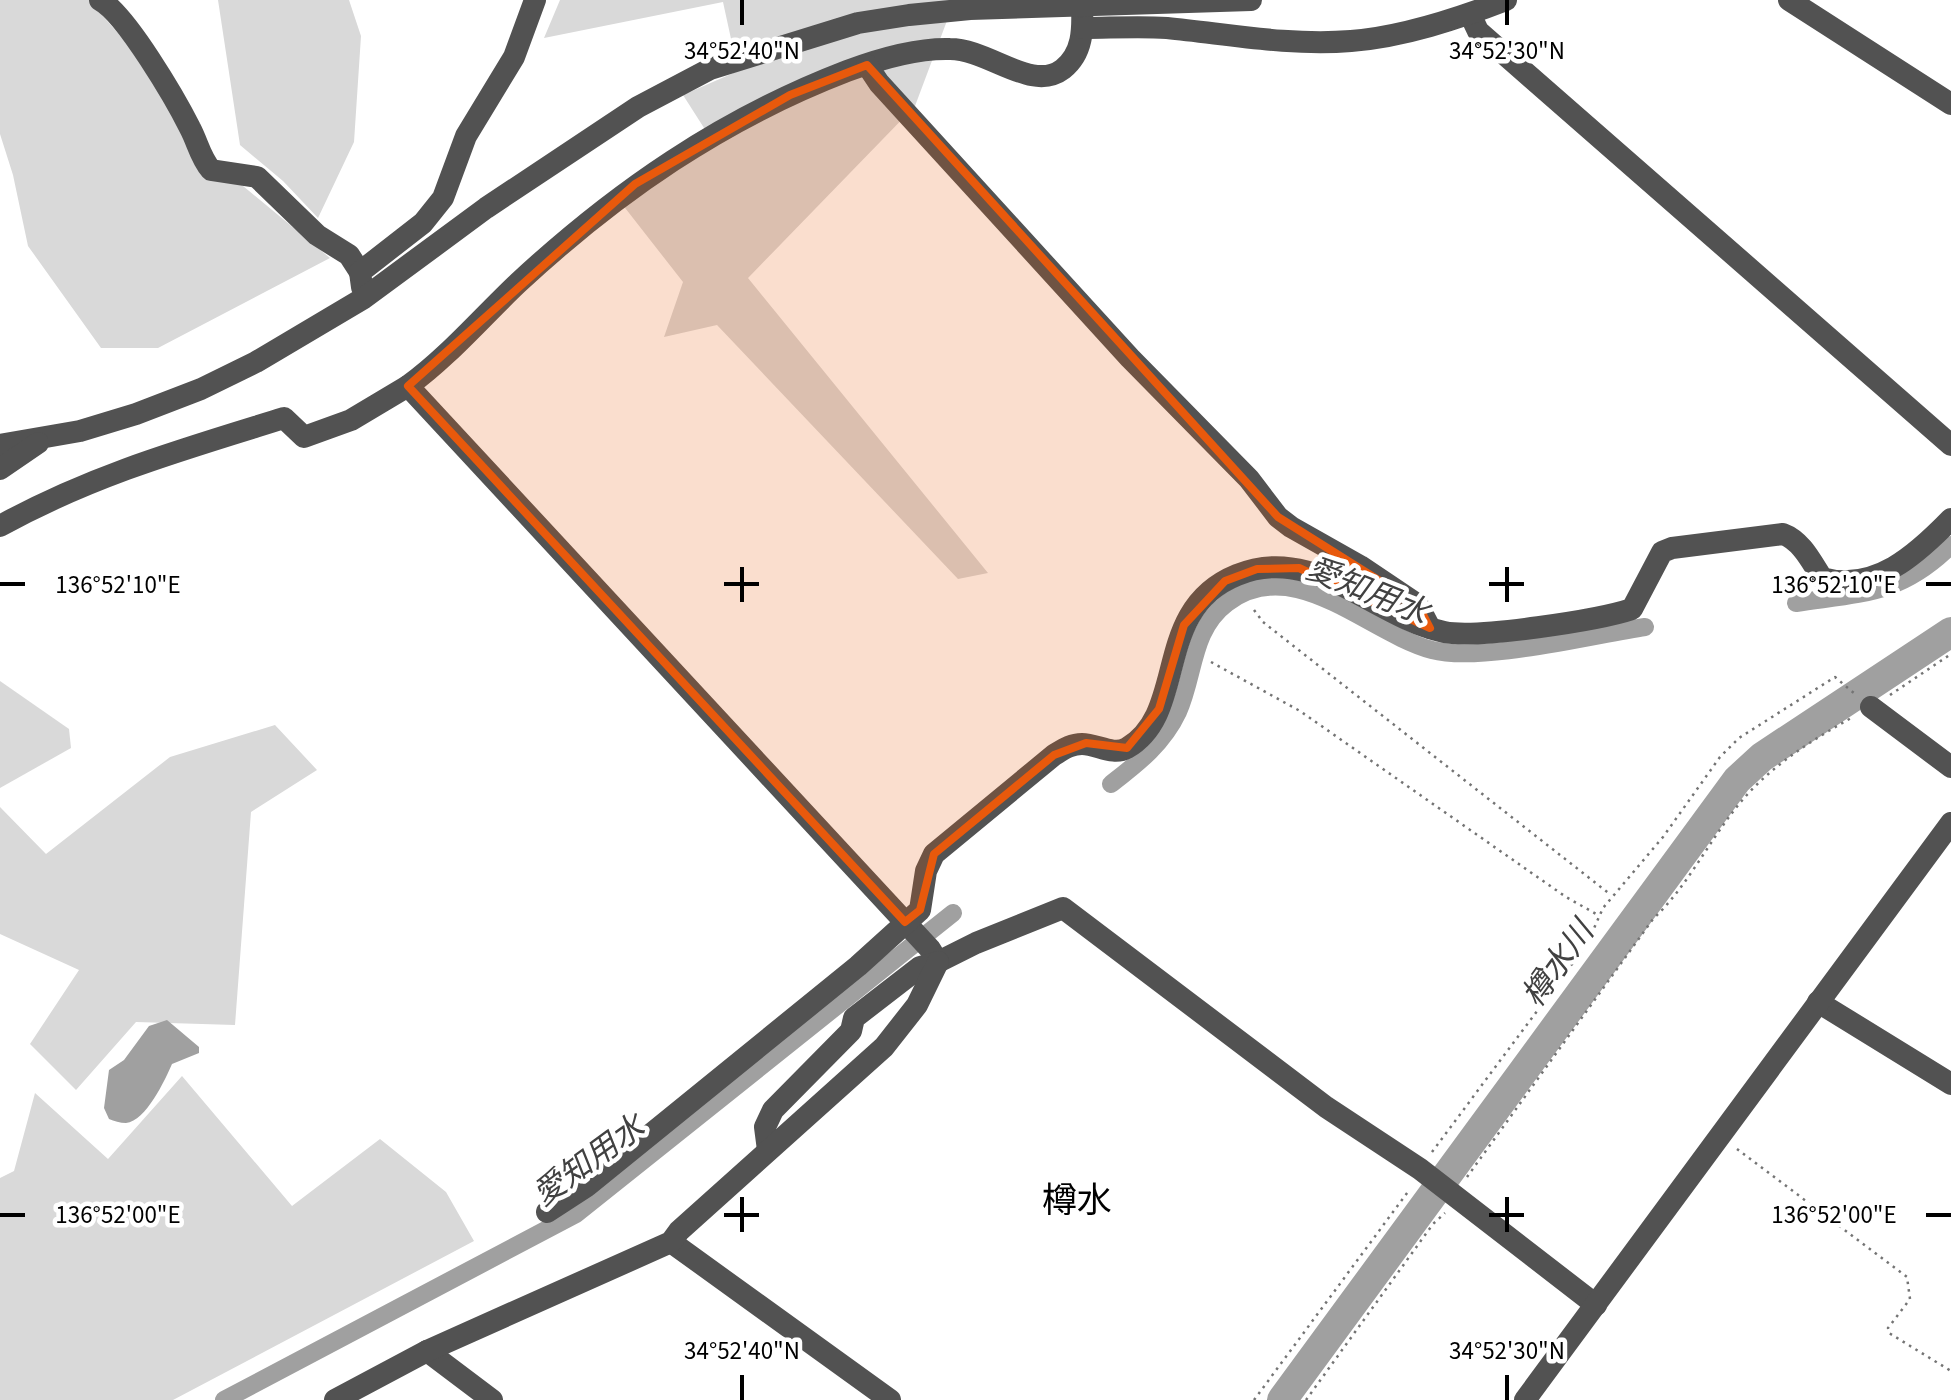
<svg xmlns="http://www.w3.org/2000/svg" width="1951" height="1400" font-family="'Source Sans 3','Noto Sans JP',sans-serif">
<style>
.green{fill:#d9d9d9}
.water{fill:#a0a0a0}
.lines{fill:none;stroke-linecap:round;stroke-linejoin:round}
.canal{stroke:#a0a0a0;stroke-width:18}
.river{stroke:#a0a0a0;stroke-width:30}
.path{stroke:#747474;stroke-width:2.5;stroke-dasharray:2.5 5;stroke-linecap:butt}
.minor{stroke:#525252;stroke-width:22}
.marked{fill:#e8590c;fill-opacity:0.2;stroke:#e8590c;stroke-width:8;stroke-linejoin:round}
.ticks{fill:none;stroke:#000;stroke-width:4}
.labels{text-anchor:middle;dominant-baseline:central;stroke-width:9;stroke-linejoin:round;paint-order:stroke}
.water-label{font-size:32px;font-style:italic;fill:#414141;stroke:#fff}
.quarter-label{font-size:35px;fill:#000;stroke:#fff}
.ticks-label{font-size:25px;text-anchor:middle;fill:#000;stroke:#fff;stroke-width:9;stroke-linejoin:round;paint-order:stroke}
</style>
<rect width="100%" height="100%" fill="#fff"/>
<g class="green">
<path d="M0,0H89L150,70L225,171L330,258L158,348H101L28,246L13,175L0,134Z"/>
<path d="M218,0H349L361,36L354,142L318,218L283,181L240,145Z"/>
<path d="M560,0H974L954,2L915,106L748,278L988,573L958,579L717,325L664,337L683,282L622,204L713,142L683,95L738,71L723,2L544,38Z"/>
<path d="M0,681L69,729L71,748L0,788Z"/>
<path d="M275,725L317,770L251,812L235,1025L136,1022L76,1090L30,1044L79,970L0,934V807L46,854L170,757Z"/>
<path d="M182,1076L292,1206L380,1139L446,1192L474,1241L173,1400H0V1178L14,1171L35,1093L108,1159Z"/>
</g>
<path class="water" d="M167,1020L199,1047V1053L172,1064C165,1080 146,1121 126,1123C120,1123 114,1121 109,1119L104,1108L109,1070L124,1060L149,1026Z"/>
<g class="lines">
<g class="canal">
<path d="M1796,603C1862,593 1901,595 1951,545"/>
<path d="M1111,784C1138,763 1163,744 1178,712C1195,674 1191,630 1227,603C1294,552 1368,633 1432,650C1480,663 1592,635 1645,627"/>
<path d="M224,1400L576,1214L953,913"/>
</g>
<path class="river" d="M1282,1400L1737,780L1762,757L1951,632"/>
<g class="path">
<path d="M1254,610L1263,622L1611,895"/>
<path d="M1211,662L1300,711L1566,897L1598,915"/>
<path d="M1890,695L1951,654"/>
<path d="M1737,1149L1907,1277L1910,1299L1888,1328L1889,1333L1951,1371"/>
<path d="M1432,1152L1587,944L1603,908L1663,837L1720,757L1739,738L1835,677L1855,694"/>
<path d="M1467,1177L1653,919C1685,889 1706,847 1732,813C1763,771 1808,742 1853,717"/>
<path d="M1254,1400L1410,1189"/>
<path d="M1306,1400L1433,1224L1445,1213"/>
</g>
<g class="minor">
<path d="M100,0C126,14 176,100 190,128C198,143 200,157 211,170L257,177L317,235L349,255L360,272"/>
<path d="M1789,0L1951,104"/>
<path d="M1082,7C1083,29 1083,53 1063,69C1032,93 989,49 950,49C916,48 879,59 847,71C722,119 616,192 518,283C481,318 449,356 408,386L930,949L938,962L976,943L1063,908L1326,1107L1420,1169L1596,1305"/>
<path d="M1470,14L1478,31L1951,445"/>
<path d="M1083,28C1110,28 1139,26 1167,28C1228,34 1289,46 1351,41C1403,37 1457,19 1506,0"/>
<path d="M867,65L879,83L1130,358L1249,479L1278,517L1291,527L1360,566L1418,605L1430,628"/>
<path d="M362,287L360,272L423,223L443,198L466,136L514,57L535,0"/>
<path d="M0,445L80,431L136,414L201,389L256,362L364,298L486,208L638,107L710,69L858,23L909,15L970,9L1251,0"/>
<path d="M0,469L38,443"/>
<path d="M0,526C92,475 184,449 284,418L304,437L351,420L408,386"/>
<path d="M1871,707L1951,767"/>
<path d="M1818,1002L1951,1084"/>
<path d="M768,1150L765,1127L773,1110L851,1031L854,1018L920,967L938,962"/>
<path d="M547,1212L587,1186L858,966L920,910L926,871L934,854L1054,755C1064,749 1071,744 1082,744C1097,744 1113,756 1127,748C1189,712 1151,610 1237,575C1314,543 1373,617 1444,632C1477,639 1599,620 1632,609L1662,552L1672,548L1783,534C1802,541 1812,563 1822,578C1875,593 1917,554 1951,519"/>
<path d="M671,1242L890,1400"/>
<path d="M427,1351L492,1400"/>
<path d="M335,1400L427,1351L671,1242L679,1231L884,1047L917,1005L938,962"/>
<path d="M1525,1400L1951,823"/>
</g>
</g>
<path class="marked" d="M867,65L1278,517L1418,605L1430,628L1299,568L1257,569L1225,581L1184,625L1159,709L1127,748L1086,743L1054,755L934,854L920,910L905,922L408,386L635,184L790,95Z"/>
<path class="ticks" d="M742,0V25M1507,0V25M742,567V602M1507,567V602M0,584H25M724,584H759M1489,584H1524M1926,584H1951M742,1197V1232M1507,1197V1232M0,1215H25M724,1215H759M1489,1215H1524M1926,1215H1951M742,1375V1400M1507,1375V1400"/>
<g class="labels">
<g class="water-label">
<text transform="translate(1367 591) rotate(22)">愛知用水</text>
<text transform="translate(1558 964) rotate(-54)">樽水川</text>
<text transform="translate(589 1161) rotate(-36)">愛知用水</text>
</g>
<g class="quarter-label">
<text x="1077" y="1201">樽水</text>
</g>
</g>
<g class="ticks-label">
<text x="742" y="59">34°52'40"N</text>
<text x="1507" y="59">34°52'30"N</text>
<text x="1834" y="593">136°52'10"E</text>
<text x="118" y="593">136°52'10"E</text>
<text x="1834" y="1223">136°52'00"E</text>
<text x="118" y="1223">136°52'00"E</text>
<text x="742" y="1359">34°52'40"N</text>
<text x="1507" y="1359">34°52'30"N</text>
</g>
</svg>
